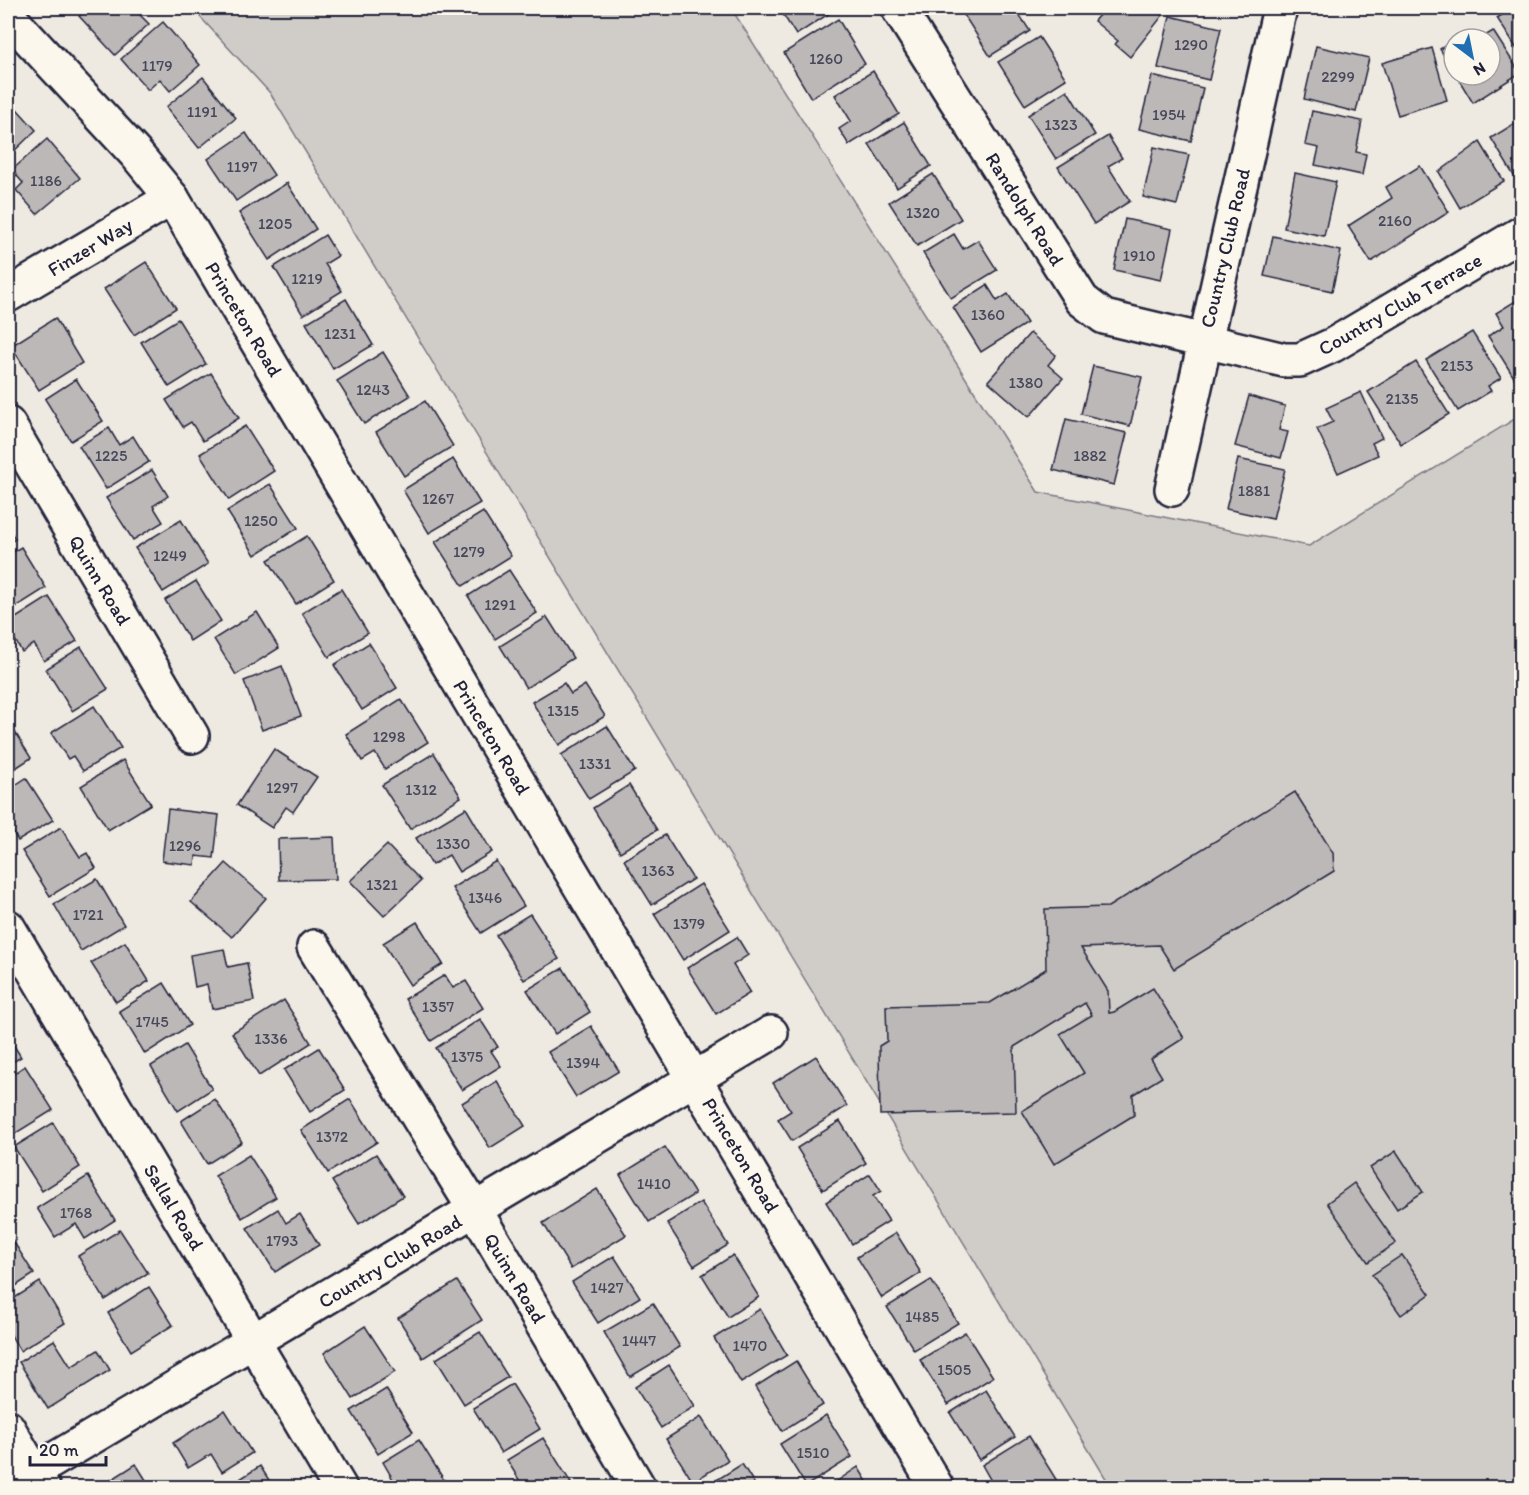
<svg xmlns="http://www.w3.org/2000/svg" width="1529" height="1495" font-family="Itim,sans-serif">
<style>
.green{fill:#d0cdc9;stroke:#797882;stroke-width:1.5}
.building{fill:#bcb8b8;stroke:#22223b;stroke-width:1.5}
.lines{fill:none;stroke-linecap:round;stroke-linejoin:round}
.minor-casing{stroke:#22223b;stroke-width:38}
.minor{stroke:#fbf7ec;stroke-width:33}
.labels{text-anchor:middle;dominant-baseline:central;stroke-width:5;stroke-linejoin:round;paint-order:stroke}
.number-label{font-size:16px;fill:#48485a}
.street-label{font-size:20px;fill:#22223b;stroke:#fbf7ec}
</style>
<rect width="100%" height="100%" fill="#eeeae2"/>
<filter id="ink" filterUnits="userSpaceOnUse"><feTurbulence type="fractalNoise" baseFrequency=".0167" numOctaves="2"/><feDisplacementMap in="SourceGraphic" scale="12" xChannelSelector="R" yChannelSelector="G"/><feConvolveMatrix kernelMatrix="1 2 1 2 8 2 1 2 1" color-interpolation-filters="sRGB"/></filter>
<g filter="url(#ink)">
<path class="green" d="M192,8H731L1038,492L1309,546L1521,415V1487H1111L270,93Z"/>
<g class="building">
<path d="M89,8H133L149,24L115,55L79,16Z"/>
<path d="M779,8H827L830,13L796,35Z"/>
<path d="M969,8H1015L1030,31L990,56L962,12Z"/>
<path d="M1105,8H1153L1163,15L1130,57L1115,44L1118,41L1094,21Z"/>
<path d="M1513,8H1522V57L1497,18Z"/>
<path d="M1170,16L1221,28L1209,80L1158,68Z"/>
<path d="M838,19L865,64L811,98L784,53Z"/>
<path d="M163,22L200,65L170,91L160,79L148,90L121,59Z"/>
<path d="M1493,31L1520,73L1473,103L1456,75H1490V39H1480Z"/>
<path d="M1039,37L1066,79L1025,105L998,62Z"/>
<path d="M1454,40V72L1440,49Z"/>
<path d="M1316,46L1369,58L1356,112L1304,99Z"/>
<path d="M1432,48L1447,100L1398,115L1382,63Z"/>
<path d="M873,71L899,114L849,145L839,129L851,121L835,95Z"/>
<path d="M1152,76L1203,88L1191,141L1139,129Z"/>
<path d="M203,77L236,118L199,148L166,107Z"/>
<path d="M1067,90L1095,135L1056,159L1028,115Z"/>
<path d="M8,99L36,130L9,156L8,155Z"/>
<path d="M1312,111L1362,121L1356,152L1366,154L1362,175L1315,165L1319,148L1305,145Z"/>
<path d="M1522,119V171L1514,176L1491,138Z"/>
<path d="M904,122L931,166L897,188L869,144Z"/>
<path d="M246,133L274,175L236,201L208,159Z"/>
<path d="M1108,136L1122,158L1108,166L1130,201L1094,224L1058,167Z"/>
<path d="M47,139L80,178L37,214L16,190L23,183L12,170Z"/>
<path d="M1480,142L1504,181L1460,208L1439,172Z"/>
<path d="M1154,147L1189,155L1177,205L1143,197Z"/>
<path d="M1420,166L1449,212L1371,262L1348,226L1392,198L1386,187Z"/>
<path d="M1295,173L1336,182L1324,236L1284,228Z"/>
<path d="M933,174L961,219L917,246L889,202Z"/>
<path d="M287,183L316,229L269,260L239,213Z"/>
<path d="M1125,219L1172,229L1161,280L1114,270Z"/>
<path d="M954,234L963,249L978,240L997,270L951,298L923,253Z"/>
<path d="M325,235L338,256L325,264L342,291L303,315L274,267Z"/>
<path d="M1273,236L1341,251L1332,291L1264,276Z"/>
<path d="M146,262L176,308L134,335L104,289Z"/>
<path d="M987,285L997,301L1008,294L1027,323L981,352L953,307Z"/>
<path d="M1522,297V376L1515,379L1488,336L1504,326L1496,313Z"/>
<path d="M346,299L373,345L333,369L306,323Z"/>
<path d="M55,318L82,363L39,390L11,346Z"/>
<path d="M178,319L206,364L169,387L141,342Z"/>
<path d="M1472,332L1501,378L1488,386L1491,391L1458,411L1426,360Z"/>
<path d="M1030,333L1056,355L1048,365L1063,378L1029,417L988,381Z"/>
<path d="M383,352L410,396L364,424L337,381Z"/>
<path d="M1416,362L1449,414L1401,444L1368,392Z"/>
<path d="M1093,366L1142,377L1130,426L1081,414Z"/>
<path d="M211,373L239,418L203,441L191,422L183,427L166,400Z"/>
<path d="M76,379L103,421L71,441L45,399Z"/>
<path d="M1361,392L1382,438L1372,443L1378,455L1338,473L1317,429L1333,422L1326,408Z"/>
<path d="M1249,396L1285,406L1279,430L1288,432L1281,458L1235,446Z"/>
<path d="M425,401L453,446L404,476L376,432Z"/>
<path d="M1066,419L1127,433L1114,485L1053,470Z"/>
<path d="M245,426L274,471L229,500L200,454Z"/>
<path d="M109,428L119,445L133,436L149,462L106,489L79,446Z"/>
<path d="M453,459L480,503L429,533L403,490Z"/>
<path d="M1238,459L1285,469L1273,519L1226,509Z"/>
<path d="M152,470L168,496L153,506L163,522L133,540L106,498Z"/>
<path d="M270,484L298,528L255,555L227,511Z"/>
<path d="M483,512L511,556L463,586L435,542Z"/>
<path d="M181,520L208,564L163,592L135,548Z"/>
<path d="M8,527L15,539L8,544Z"/>
<path d="M307,536L334,580L296,604L268,560Z"/>
<path d="M21,547L46,588L8,612V555Z"/>
<path d="M509,570L537,613L495,639L468,596Z"/>
<path d="M196,581L221,621L190,641L165,600Z"/>
<path d="M341,589L368,633L329,657L302,613Z"/>
<path d="M49,597L77,641L44,661L34,644L22,652L8,628V623Z"/>
<path d="M257,612L279,648L236,675L214,639Z"/>
<path d="M547,617L573,658L526,688L500,646Z"/>
<path d="M369,643L397,688L362,710L334,665Z"/>
<path d="M81,647L108,689L72,711L46,669Z"/>
<path d="M282,666L301,716L262,730L244,681Z"/>
<path d="M564,683L571,694L585,685L605,716L559,745L532,702Z"/>
<path d="M401,699L428,742L385,769L375,753L362,761L346,734Z"/>
<path d="M94,706L121,748L83,771L73,756L68,759L51,733Z"/>
<path d="M8,721L31,758L8,773Z"/>
<path d="M607,726L635,771L589,799L561,755Z"/>
<path d="M274,749L317,777L293,812L286,807L272,828L237,805Z"/>
<path d="M434,753L461,797L410,829L382,785Z"/>
<path d="M123,760L151,804L108,830L81,786Z"/>
<path d="M26,778L53,820L18,841L8,824V790Z"/>
<path d="M629,785L657,830L620,852L593,808Z"/>
<path d="M1295,792L1333,853L1334,871L1174,969L1159,945L1081,948L1108,991L1109,1013L1114,1012L1153,988L1184,1038L1151,1059L1162,1077L1133,1095L1134,1115L1054,1164L1022,1111L1084,1073L1060,1034L1092,1015L1085,1003L1014,1047L1016,1112L880,1115L879,1046L887,1041L886,1006L990,1003L1046,969L1045,909L1108,907Z"/>
<path d="M466,808L492,852L459,872L449,855L432,865L416,838Z"/>
<path d="M168,809L219,815L214,858L196,856L195,865L162,861Z"/>
<path d="M61,827L80,857L87,853L96,868L50,896L22,851Z"/>
<path d="M665,835L693,879L652,905L624,860Z"/>
<path d="M334,837L336,879L279,880L278,839Z"/>
<path d="M387,845L421,881L384,916L350,881Z"/>
<path d="M496,861L524,906L481,933L452,888Z"/>
<path d="M226,863L266,898L232,937L191,902Z"/>
<path d="M97,879L124,925L81,951L54,904Z"/>
<path d="M701,884L730,930L683,960L654,914Z"/>
<path d="M530,914L559,959L524,980L496,935Z"/>
<path d="M417,922L443,964L410,985L383,943Z"/>
<path d="M737,937L748,955L733,965L750,993L716,1014L687,968Z"/>
<path d="M125,942L149,981L116,1002L91,963Z"/>
<path d="M224,949L228,967L247,963L254,1001L212,1009L207,984L195,987L190,955Z"/>
<path d="M563,968L590,1012L555,1034L527,990Z"/>
<path d="M445,975L453,988L466,981L483,1008L431,1041L405,999Z"/>
<path d="M164,983L190,1025L145,1054L119,1011Z"/>
<path d="M284,1000L311,1043L259,1076L232,1033Z"/>
<path d="M480,1019L498,1047L491,1051L501,1066L462,1090L436,1048Z"/>
<path d="M591,1026L619,1071L576,1097L548,1052Z"/>
<path d="M8,1036L21,1057L8,1065Z"/>
<path d="M185,1045L212,1089L178,1111L151,1066Z"/>
<path d="M319,1048L345,1090L310,1112L284,1070Z"/>
<path d="M816,1056L847,1106L792,1141L778,1119L791,1111L773,1083Z"/>
<path d="M25,1066L53,1110L8,1138V1077Z"/>
<path d="M497,1081L525,1126L490,1148L462,1103Z"/>
<path d="M215,1099L242,1142L207,1164L181,1121Z"/>
<path d="M350,1099L377,1142L328,1173L301,1130Z"/>
<path d="M840,1121L866,1163L823,1190L797,1148Z"/>
<path d="M53,1123L80,1167L42,1191L14,1147Z"/>
<path d="M665,1147L695,1194L649,1222L620,1175Z"/>
<path d="M1396,1151L1423,1192L1397,1209L1370,1168Z"/>
<path d="M376,1154L403,1196L359,1224L332,1181Z"/>
<path d="M249,1155L276,1197L242,1218L215,1176Z"/>
<path d="M870,1174L881,1191L873,1196L889,1221L852,1244L826,1202Z"/>
<path d="M88,1176L115,1220L85,1239L76,1224L55,1237L37,1208Z"/>
<path d="M1354,1183L1396,1243L1368,1262L1327,1203Z"/>
<path d="M597,1189L626,1235L571,1269L543,1223Z"/>
<path d="M701,1202L728,1245L694,1266L667,1223Z"/>
<path d="M278,1209L286,1223L300,1214L319,1245L275,1272L247,1228Z"/>
<path d="M120,1230L148,1273L105,1300L78,1256Z"/>
<path d="M8,1233L34,1274L8,1291Z"/>
<path d="M896,1233L921,1273L882,1298L857,1257Z"/>
<path d="M733,1255L759,1297L728,1317L702,1275Z"/>
<path d="M1402,1255L1430,1294L1401,1315L1372,1275Z"/>
<path d="M614,1256L640,1297L598,1323L572,1282Z"/>
<path d="M931,1280L958,1323L914,1350L887,1307Z"/>
<path d="M457,1281L482,1320L423,1358L398,1318Z"/>
<path d="M40,1282L65,1323L20,1351L8,1330V1302Z"/>
<path d="M149,1287L173,1325L131,1351L108,1313Z"/>
<path d="M653,1303L680,1347L630,1377L604,1332Z"/>
<path d="M760,1309L787,1355L741,1383L714,1338Z"/>
<path d="M365,1326L395,1372L353,1399L324,1353Z"/>
<path d="M480,1332L508,1377L464,1404L436,1359Z"/>
<path d="M965,1332L993,1377L948,1405L920,1360Z"/>
<path d="M54,1340L71,1367L98,1350L110,1370L48,1409L19,1362Z"/>
<path d="M796,1361L823,1405L782,1431L755,1387Z"/>
<path d="M669,1365L695,1406L661,1428L635,1387Z"/>
<path d="M512,1384L540,1429L501,1453L473,1408Z"/>
<path d="M386,1389L413,1432L378,1454L351,1411Z"/>
<path d="M986,1390L1015,1437L979,1460L950,1413Z"/>
<path d="M225,1410L252,1453L222,1472L211,1454L188,1468L173,1443Z"/>
<path d="M826,1415L852,1457L806,1486L780,1444Z"/>
<path d="M701,1417L728,1460L693,1482L666,1439Z"/>
<path d="M1029,1436L1057,1481L1046,1488H995L982,1465Z"/>
<path d="M543,1438L571,1483L563,1488H524L507,1460Z"/>
<path d="M419,1440L446,1483L440,1488H398L383,1462Z"/>
<path d="M136,1464L151,1488H100V1487Z"/>
<path d="M742,1464L757,1488H704Z"/>
<path d="M260,1466L274,1488H226Z"/>
<path d="M858,1467L871,1488H827Z"/>
</g>
<g class="lines">
<g class="minor-casing">
<g id="minor">
<path d="M898,8L1082,300L1104,317L1284,360H1300L1333,345L1522,233"/>
<path d="M8,16L136,154L172,198L937,1488"/>
<path d="M8,295L172,198"/>
<path d="M8,424L192,736"/>
<path d="M1172,489L1280,8"/>
<path d="M8,927L340,1488"/>
<path d="M314,947L475,1210L639,1488"/>
<path d="M8,1428L43,1488"/>
<path d="M8,1487L771,1033"/>
</g>
</g>
<use href="#minor" class="minor"/>
</g>
</g>
<g class="labels">
<g class="number-label">
<text x="1191" y="44">1290</text>
<text x="826" y="58">1260</text>
<text x="157" y="65">1179</text>
<text x="1338" y="76">2299</text>
<text x="202" y="111">1191</text>
<text x="1169" y="114">1954</text>
<text x="1061" y="124">1323</text>
<text x="242" y="166">1197</text>
<text x="46" y="180">1186</text>
<text x="923" y="212">1320</text>
<text x="1395" y="220">2160</text>
<text x="275" y="223">1205</text>
<text x="1139" y="255">1910</text>
<text x="307" y="278">1219</text>
<text x="988" y="314">1360</text>
<text x="340" y="333">1231</text>
<text x="1457" y="365">2153</text>
<text x="1026" y="382">1380</text>
<text x="373" y="389">1243</text>
<text x="1402" y="398">2135</text>
<text x="111" y="455">1225</text>
<text x="1090" y="455">1882</text>
<text x="1254" y="490">1881</text>
<text x="438" y="498">1267</text>
<text x="261" y="520">1250</text>
<text x="469" y="551">1279</text>
<text x="170" y="555">1249</text>
<text x="500" y="604">1291</text>
<text x="563" y="710">1315</text>
<text x="389" y="736">1298</text>
<text x="595" y="763">1331</text>
<text x="282" y="787">1297</text>
<text x="421" y="789">1312</text>
<text x="453" y="843">1330</text>
<text x="185" y="845">1296</text>
<text x="658" y="870">1363</text>
<text x="382" y="884">1321</text>
<text x="485" y="897">1346</text>
<text x="88" y="914">1721</text>
<text x="689" y="923">1379</text>
<text x="438" y="1006">1357</text>
<text x="152" y="1021">1745</text>
<text x="271" y="1038">1336</text>
<text x="467" y="1056">1375</text>
<text x="583" y="1062">1394</text>
<text x="332" y="1136">1372</text>
<text x="654" y="1183">1410</text>
<text x="76" y="1212">1768</text>
<text x="282" y="1240">1793</text>
<text x="607" y="1287">1427</text>
<text x="922" y="1316">1485</text>
<text x="639" y="1340">1447</text>
<text x="750" y="1345">1470</text>
<text x="954" y="1369">1505</text>
<text x="813" y="1452">1510</text>
</g>
<g class="street-label">
<text transform="translate(1025 209) rotate(58)">Randolph Road</text>
<text transform="translate(90 247) rotate(-31)">Finzer Way</text>
<text transform="translate(1225 248) rotate(-77)">Country Club Road</text>
<text transform="translate(1400 304) rotate(-30)">Country Club Terrace</text>
<text transform="translate(244 319) rotate(59)">Princeton Road</text>
<text transform="translate(100 580) rotate(59)">Quinn Road</text>
<text transform="translate(492 737) rotate(59)">Princeton Road</text>
<text transform="translate(741 1155) rotate(59)">Princeton Road</text>
<text transform="translate(174 1207) rotate(59)">Sallal Road</text>
<text transform="translate(390 1261) rotate(-31)">Country Club Road</text>
<text transform="translate(515 1278) rotate(59)">Quinn Road</text>
</g>
</g>
<rect width="1529" height="1495" fill="none" stroke="#fbf7ec" stroke-width="30"/>
<rect x="15" y="15" width="1499" height="1465" fill="none" stroke="#22223b" stroke-width="2" filter="url(#ink)"/>
<g transform="translate(1472 57) rotate(148)"><circle r="28" fill="#fbf7ec" stroke="#a4a2a5" stroke-width="1.5"/>
<path d="M0-4.5L10 22L0 15L-10 22Z" fill="#1f6fb2"/>
<text y="-9" font-size="16" font-weight="bold" text-anchor="middle" fill="#22223b">N</text>
</g>
<path d="M30 1456v9h76v-9" fill="none" stroke="#22223b" stroke-width="3"/>
<text x="39" y="1456" font-size="18" fill="#22223b" stroke="#fbf7ec" stroke-width="4.5" paint-order="stroke">20 m</text>
</svg>
